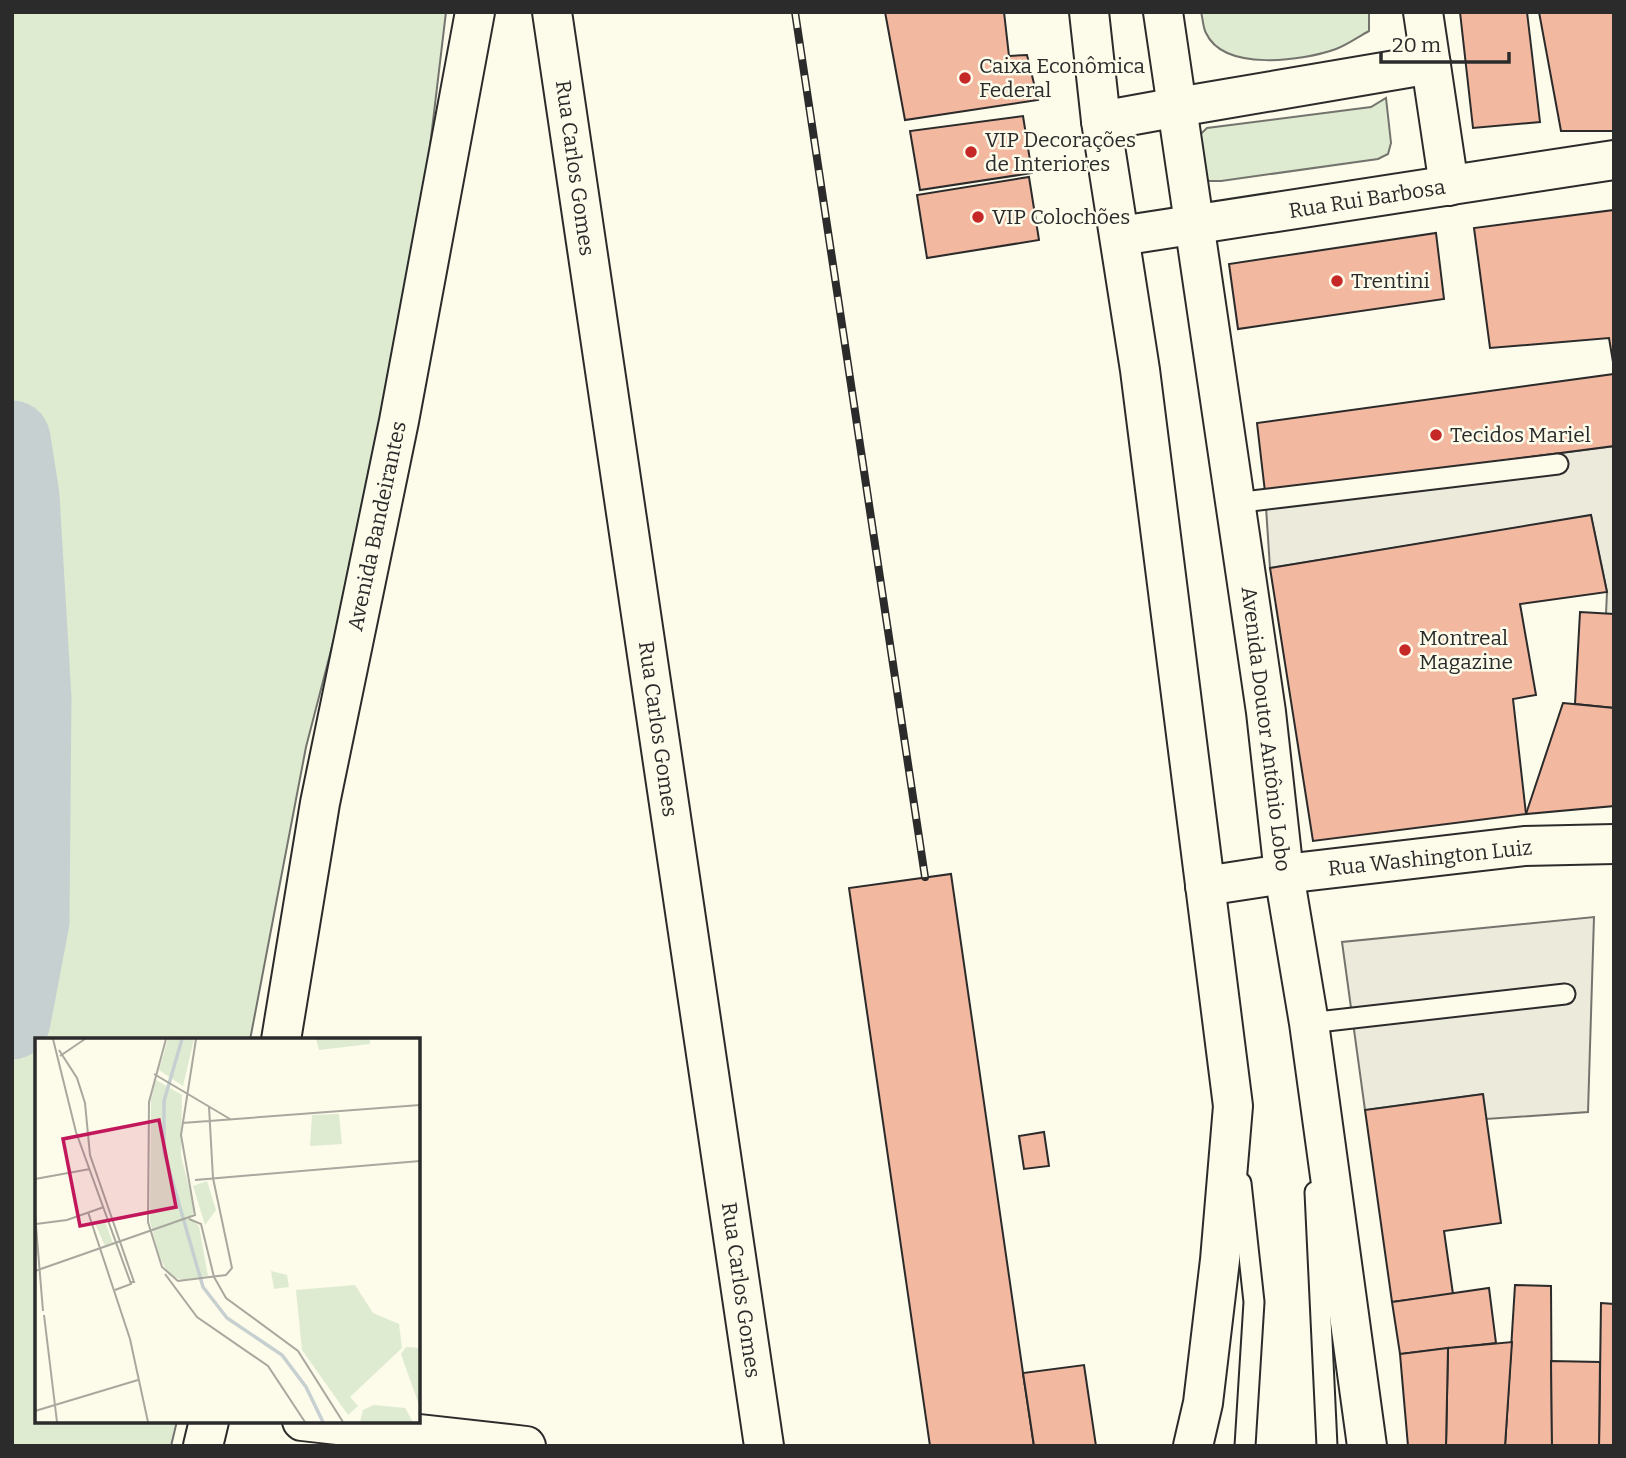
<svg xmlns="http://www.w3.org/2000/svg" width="1626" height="1458" font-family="Bitter,serif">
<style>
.green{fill:#deebd1;stroke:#74746e;stroke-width:2}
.parking{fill:#eceadb;stroke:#74746e;stroke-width:2}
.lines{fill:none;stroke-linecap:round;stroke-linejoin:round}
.river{stroke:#c7d0d0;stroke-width:77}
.building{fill:#f2b8a0;stroke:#2b2b2b;stroke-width:2}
.lane-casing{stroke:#2b2b2b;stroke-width:23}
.street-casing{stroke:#2b2b2b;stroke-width:42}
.secondary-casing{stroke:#2b2b2b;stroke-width:42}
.primary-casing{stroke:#2b2b2b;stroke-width:42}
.lane{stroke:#fdfbea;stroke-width:19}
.street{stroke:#fdfbea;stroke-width:38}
.secondary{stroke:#fdfbea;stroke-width:38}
.primary{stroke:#fdfbea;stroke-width:38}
.rail-casing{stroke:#2b2b2b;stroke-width:8}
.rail{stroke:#fdfbea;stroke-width:5;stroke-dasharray:16;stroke-linecap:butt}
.poi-dot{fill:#c62828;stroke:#fdfbea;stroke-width:2.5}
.labels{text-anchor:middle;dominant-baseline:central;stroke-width:5;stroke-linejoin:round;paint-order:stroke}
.poi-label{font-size:21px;fill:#2b2b2b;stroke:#fdfbea;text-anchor:start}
.street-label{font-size:21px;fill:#2b2b2b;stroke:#fdfbea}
.inset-river{fill:none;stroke:#c7d0d0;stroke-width:3.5}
.inset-road{fill:none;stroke:#a9a89e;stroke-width:2}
.view{fill:#c2185b;fill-opacity:0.15;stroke:#c2185b;stroke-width:3.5}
.inset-edge{fill:none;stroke:#2b2b2b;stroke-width:3.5}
</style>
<rect width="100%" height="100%" fill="#fdfbea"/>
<g class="green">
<path d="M12,12H446L425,188L378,469L306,747L250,1040H37V1421H177L171,1446H12Z"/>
<path d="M1201,12H1369V31C1358,37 1347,45 1336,49C1303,61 1224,72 1206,33C1203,28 1203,19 1201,12Z"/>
<path d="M1386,98L1391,143L1388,154L1378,159L1221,181H1209L1198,175L1189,145L1207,128L1371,107Z"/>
</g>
<g class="parking">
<path d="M1614,446V614H1606L1607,592L1591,516L1270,568L1265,492Z"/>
<path d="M1594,917L1588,1112L1486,1119L1482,1094L1365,1110L1342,942Z"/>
</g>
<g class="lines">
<path class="river" d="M12,439L21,496L33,699L31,921L12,1021"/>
</g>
<g class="building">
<path d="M885,12H1004L1009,56L1027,55L1038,100L905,120Z"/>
<path d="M1460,12H1527L1540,122L1473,128Z"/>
<path d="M1539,12H1614V131H1561Z"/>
<path d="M1023,116L1032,173L920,190L910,131Z"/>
<path d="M1029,177L1039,240L927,258L917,195Z"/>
<path d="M1614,210V368L1609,338L1490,348L1474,228Z"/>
<path d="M1436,233L1444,299L1238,329L1229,264Z"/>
<path d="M1614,374V446L1265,492L1257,423Z"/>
<path d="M1591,515L1607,592L1520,604L1536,695L1513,699L1526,814L1313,841L1270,568Z"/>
<path d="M1580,612L1614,614V708L1575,704Z"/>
<path d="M1563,703L1614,708V806L1526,814Z"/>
<path d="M951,874L1023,1373L1034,1446H930L849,888Z"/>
<path d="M1483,1094L1501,1223L1444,1231L1453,1294L1392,1302L1365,1110Z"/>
<path d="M1044,1132L1049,1166L1024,1169L1019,1136Z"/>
<path d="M1515,1285L1551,1286L1552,1446H1505Z"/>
<path d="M1489,1288L1496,1343L1400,1354L1392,1302Z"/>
<path d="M1601,1303L1614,1304V1446H1599Z"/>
<path d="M1512,1342L1505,1446H1446L1448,1348Z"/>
<path d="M1448,1348L1446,1446H1408L1400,1354Z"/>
<path d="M1551,1361L1600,1362L1599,1446H1552Z"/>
<path d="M1084,1365L1096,1446H1034L1023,1373Z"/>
</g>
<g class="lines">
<g class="lane-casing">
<g id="lane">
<path d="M1235,503L1558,464"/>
<path d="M1309,1023L1565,994"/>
<path d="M1241,1183L1254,1302L1245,1446"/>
<path d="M1315,1192L1327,1446"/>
</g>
</g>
<g class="street-casing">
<g id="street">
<path d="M552,12L764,1446"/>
<path d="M302,1421L526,1446"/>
</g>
</g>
<g class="secondary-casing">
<g id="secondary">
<path d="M1423,12L1449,186"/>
<path d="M1178,107L1431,64"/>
</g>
</g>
<g class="primary-casing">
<g id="primary">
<path d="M1089,12L1101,121L1140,370L1233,1106L1220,1260L1203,1403L1193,1446"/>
<path d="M1163,12L1266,712L1284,874L1309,1023L1367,1446"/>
<path d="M1101,121L1178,107"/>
<path d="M1120,236L1614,160"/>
<path d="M1205,886L1284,874L1524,846L1614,844"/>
<path d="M281,1040L320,803L399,421L475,12"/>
<path d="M203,1446L209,1421"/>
</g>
</g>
<use href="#lane" class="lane"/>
<use href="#street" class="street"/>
<use href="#secondary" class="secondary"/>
<use href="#primary" class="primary"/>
<g class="rail-casing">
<path id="rail" d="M795,12L925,877"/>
</g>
<use href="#rail" class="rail"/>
</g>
<g class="poi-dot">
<circle cx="965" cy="78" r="7"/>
<circle cx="971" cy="152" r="7"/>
<circle cx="978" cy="217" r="7"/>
<circle cx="1337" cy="281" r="7"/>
<circle cx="1436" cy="435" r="7"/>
<circle cx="1405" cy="650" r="7"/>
</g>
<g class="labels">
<g class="poi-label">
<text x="979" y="66">Caixa Econômica<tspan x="979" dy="24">Federal</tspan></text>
<text x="985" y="140">VIP Decorações<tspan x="985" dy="24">de Interiores</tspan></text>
<text x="992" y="217">VIP Colochões</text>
<text x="1351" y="281">Trentini</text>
<text x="1450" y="435">Tecidos Mariel</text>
<text x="1419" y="638">Montreal<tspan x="1419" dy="24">Magazine</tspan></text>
</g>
<g class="street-label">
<text transform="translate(575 168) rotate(82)">Rua Carlos Gomes</text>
<text transform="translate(1367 199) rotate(-9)">Rua Rui Barbosa</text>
<text transform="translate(377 526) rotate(-78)">Avenida Bandeirantes</text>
<text transform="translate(658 729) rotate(82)">Rua Carlos Gomes</text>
<text transform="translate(1266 729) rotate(83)">Avenida Doutor Antônio Lobo</text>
<text transform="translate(1430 858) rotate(-6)">Rua Washington Luiz</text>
<text transform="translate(741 1290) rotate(82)">Rua Carlos Gomes</text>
</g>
</g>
<g transform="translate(35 1038)">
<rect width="385" height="385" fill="#fdfbea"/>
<path d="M133,1H159L148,48L124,32ZM281,1H335V6L284,12ZM121,42L147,57L146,118L160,173L154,179L164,188L173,238L147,242L134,237L125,220L115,184L116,62ZM304,76L307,106L275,108L277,77ZM172,143L181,172L170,187L158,148ZM69,181L78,205L70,208L59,183ZM236,233L252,237L254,249L239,251ZM320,247L338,275L364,286L367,310L315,359L323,368L313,377L267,312L261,252ZM371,309L385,310V370L366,316ZM339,367L370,370L378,384H325L328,372Z" fill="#deebd1"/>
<path class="inset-river" d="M147,1L129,63V114L168,249L192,280L247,317L271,349L288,384"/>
<path class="inset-road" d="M18,1L41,94L96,246L80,252M131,1L114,64L113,184L127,229L143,243L191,237L197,230L178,140L174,69M24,12L42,40L50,65L55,117L99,244H95M25,18L50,1M119,36L195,81M147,85L385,67M0,141L55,131M160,142L385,123M53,174L95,301L113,384M0,176L8,273M154,181L166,186L179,239L191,260L263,313L308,384M1,186L32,182L69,169M0,233L160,177L146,97L161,1M130,236L162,279L233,328L270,384M9,277L22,384M0,373L103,342"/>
<path class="view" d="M124,82L141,169L45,188L28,101Z"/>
<rect width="385" height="385" class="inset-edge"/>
</g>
<rect width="1626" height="1458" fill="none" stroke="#2b2b2b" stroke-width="28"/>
<path d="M1381 52v10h128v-10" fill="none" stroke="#2b2b2b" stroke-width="3.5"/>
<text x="1392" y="52" font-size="21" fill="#2b2b2b" stroke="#fdfbea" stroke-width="5" paint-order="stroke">20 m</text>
</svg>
